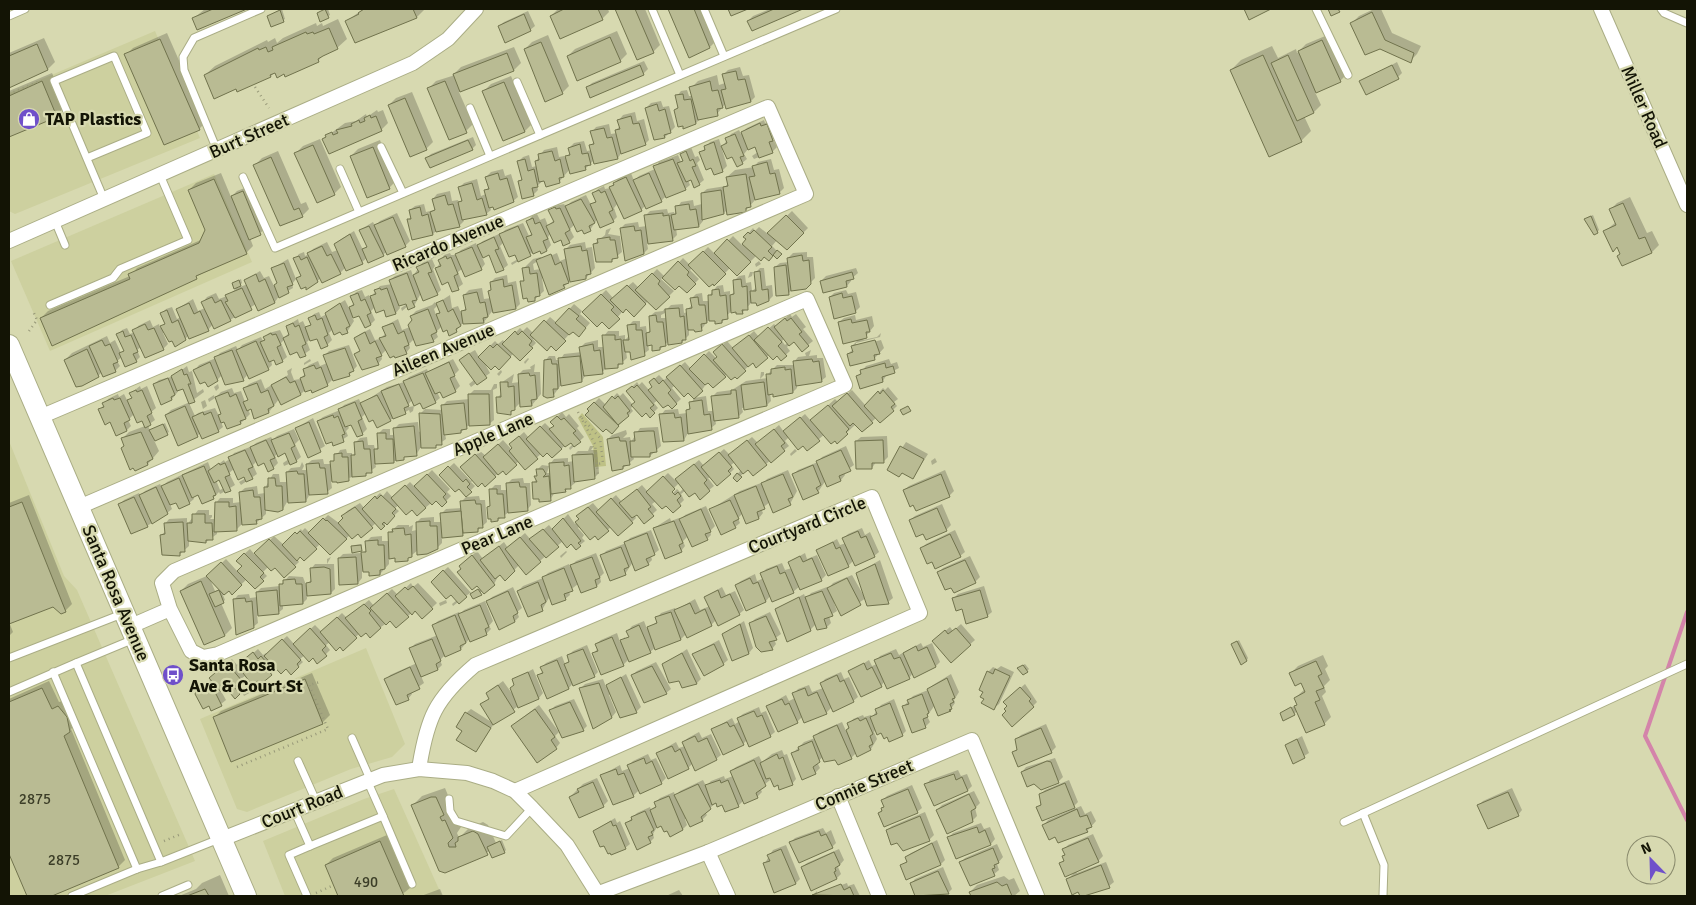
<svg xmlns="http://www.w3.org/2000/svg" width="1696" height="905" font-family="Signika,sans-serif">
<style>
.built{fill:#cdd09f}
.green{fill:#bec185}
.shadow{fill:#0003;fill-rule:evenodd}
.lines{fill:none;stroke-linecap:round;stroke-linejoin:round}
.stream{stroke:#d484aa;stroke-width:4}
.building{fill:#b9bb93;stroke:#71734d}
.service-casing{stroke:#aaad85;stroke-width:9}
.minor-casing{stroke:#aaad85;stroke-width:16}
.secondary-casing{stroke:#aaad85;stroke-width:22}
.path{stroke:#989979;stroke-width:2.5;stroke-dasharray:1 4;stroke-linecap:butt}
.service{stroke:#fff;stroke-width:7}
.minor{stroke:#fff;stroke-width:14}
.secondary{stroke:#fff;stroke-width:20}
.labels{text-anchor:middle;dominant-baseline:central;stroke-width:4.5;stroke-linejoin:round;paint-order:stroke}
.number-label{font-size:15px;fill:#3c3e28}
.street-label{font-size:18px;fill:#131405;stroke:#d7d9b0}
.poi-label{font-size:18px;font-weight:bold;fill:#131405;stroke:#d7d9b0;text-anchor:start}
</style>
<rect width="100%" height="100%" fill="#d7d9b0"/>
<g class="built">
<path d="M155,31L200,138L15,214L9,211V93Z"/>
<path d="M214,174L252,262L50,351L11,261Z"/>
<path d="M9,441L64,576L77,590L195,861L105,896H9Z"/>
<path d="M366,648L405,744L392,757L351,769L247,812L237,809L200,719Z"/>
<path d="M394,789L442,896H285L263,841L364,799Z"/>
</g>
<path class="green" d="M582,413L603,437L606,466L595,467L593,446L578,418Z"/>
<g class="shadow">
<path d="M205,9H244L198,28L194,18Z"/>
<path d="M282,9L285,19L283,20L268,16Z"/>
<path d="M328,9L330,15L321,20L320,12Z"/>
<path d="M363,9H425L417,17L347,21Z"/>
<path d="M558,9H608L609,12L602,19L551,16Z"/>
<path d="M617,9H645L660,45L653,52L638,58Z"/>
<path d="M669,9H703L717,40L710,47L689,56Z"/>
<path d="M770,9H799L752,29L748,21L753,16Z"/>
<path d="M1374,9H1381L1392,33L1421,46L1417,54L1410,61L1352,23L1359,16Z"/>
<path d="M528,11L535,26L530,30L499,26L504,22Z"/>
<path d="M338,19L347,39L337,48L325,53L318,61L284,73L276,71L271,76L238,91L237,88L205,75L215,66L267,40L268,42L275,38L277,43L283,38L316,23L317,26L322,23L323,26Z"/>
<path d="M617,31L627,54L620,61L568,56L575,49Z"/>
<path d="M167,33L206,122L199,129L126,55L133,48Z"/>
<path d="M1330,34L1347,74L1340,81L1315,92L1321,105L1314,112L1304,116L1311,131L1301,141L1231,70L1241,60L1272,46L1278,58L1296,49L1297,53L1306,44Z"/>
<path d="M548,35L569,86L562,93L525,49L532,42Z"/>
<path d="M44,38L55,62L48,69L9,86V53Z"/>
<path d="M514,47L521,63L514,70L459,92L473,124L466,131L429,88L436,81L452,76L461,67Z"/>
<path d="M644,61L648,69L643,74L587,88L592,83Z"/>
<path d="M1397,62L1402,73L1398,77L1361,82Z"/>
<path d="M740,67L743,76L749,75L755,97L751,101L726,103L717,114L701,118L696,123L675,110L679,106L677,96L681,91L687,90L689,96H693L691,88L698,81L717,75L719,85L725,83L723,75L728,70Z"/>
<path d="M52,73L66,106L56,115L9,136V91Z"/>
<path d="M511,76L532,124L525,131L504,139L484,91L491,84Z"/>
<path d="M412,92L433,142L426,149L410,155L389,105L396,98Z"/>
<path d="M661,101L663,107L669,106L675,127L665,137L655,139L646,108L651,103Z"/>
<path d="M377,110L378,112L383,110L388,123L381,130L323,139L345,123L356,121L366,114L367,117Z"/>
<path d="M635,112L637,121L644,119L649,140L645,144L622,152L618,158L594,160L585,169H570L559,182L545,179L537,186L538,190L533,195L519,182L523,178L519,161L523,157L529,155L532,167L537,166L536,161L544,150L557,147L559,157L564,156L565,158L571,152L569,148L574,143L584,141L587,151L592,150L591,145L594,142L592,132L596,127L609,124L611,134L617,133L616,130L620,126L619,120L623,115Z"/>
<path d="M764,120L765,123L771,121L776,136L773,139L777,147L772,152L754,159L752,156L758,152L756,146L748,149L744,154L747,159L742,163L723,146L731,134L739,130L741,134L747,128Z"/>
<path d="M473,137L476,145L472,149L427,158L431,154Z"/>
<path d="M320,139L341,187L334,194L296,153L303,146Z"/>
<path d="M719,139L727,166L722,171L701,153L710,142Z"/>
<path d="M380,140L396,181L389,188L351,156L358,149Z"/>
<path d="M691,147L695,157L698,156L700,160L697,163L704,180L699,184L692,178L688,180L690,185L685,189L666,196L661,201L646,205L641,210L618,203L614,208L617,217L613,221L598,218L590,230L575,224L570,229L574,237L569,242L551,233L548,237L551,245L547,250L533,252L512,265L511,263L518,259L516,253L504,242L500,246L508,265L503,269L489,254L482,257L485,264L481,269L463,268L458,272L463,284L453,291L449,281L437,268L444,255L450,253L451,255H456L461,250L476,243L477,246L483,241L499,234L500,236L505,230L523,223L529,236L533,232L528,221L532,216L537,214L540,220L545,218L548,226L554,220L550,211L554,206L564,204L566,207L571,202L586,195L591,205L597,200L594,193L598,189L604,186L605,189L610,188L619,178L631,173L634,181L639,176L655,169L659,162L678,155L681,162L683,159L681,154Z"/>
<path d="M278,151L301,204L306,202L309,209L302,216L281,225L255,165L262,158Z"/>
<path d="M771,159L774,170L779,169L784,188L779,193L757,198L746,210H727L724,213L703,218V221L699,226L676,228L677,235L672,240L647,243L648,249L644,253L621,228L625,224L638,222L639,227L647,226L646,215L650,211L667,209L668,213L674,212V214L681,202L693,200L694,206L702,204V193L707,189L726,186L728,183L727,177L735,170L754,167L758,162Z"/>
<path d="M503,169L505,176L511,174L518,197L513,201L490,207L491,210L486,214L463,218L464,221L459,226L436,231L433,234L408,220L411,217L410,210L415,206L424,204L426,212L434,210L436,208L433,199L437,194L450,191L452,201L458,200L459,203L463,199L460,187L464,183L477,179L481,196L486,194L485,191L489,187L486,177L491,172Z"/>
<path d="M221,173L231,197L237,191L247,187L265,230L250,238L253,246L246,253L53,344L41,318L48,311L130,276L137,268L203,239L207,230L189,190L196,183Z"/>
<path d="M1630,197L1647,233L1652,231L1659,245L1652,252L1623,265L1618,245L1605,231L1616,222L1610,210L1617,203Z"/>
<path d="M792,211L808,228L787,249L777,240L772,246L780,254H774L769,259L764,256H756L737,275L730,268L714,284L692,268L690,270L699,279L687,291L679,284L675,288L663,277L661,279L674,291L656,309L648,301L634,315L626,307L609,328L602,320L584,312L606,290L613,298L633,282L639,288L657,269L665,277L683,258L690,265L708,247L715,254L733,236L742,245L748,239L745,237L753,228L755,231L759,227L768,234Z"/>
<path d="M397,213L410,241L405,246L387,252L369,262L367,258L362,262L346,267L340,273L321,278L317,281L298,278L301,275L295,259L299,254L304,252L305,256L309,254L313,249L327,242L332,252L338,250L335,244L340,240L354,231L363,250L367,246L360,230L373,222L375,226L380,221Z"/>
<path d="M1593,215L1599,230L1597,232L1588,217Z"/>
<path d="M611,228L608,234L620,236L622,252L611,261L594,244L605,235L606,230Z"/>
<path d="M585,242L586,248L592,247L595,268L586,278L571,279L564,287L542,278L544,291L534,300L522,282L525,278L524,268L533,259L541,257V260L557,253L560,261L567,258L566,249L570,245ZM538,261L541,269L534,270L533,264Z"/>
<path d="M807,252V257H813L815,278L805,288L792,290L788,294L775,267L780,263L789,262L788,258L793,253Z"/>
<path d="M288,259L296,279L292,284L293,288L279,296L275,302L259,309L256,304L230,320L213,324L208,330L189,335L185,339L165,332L163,333L168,344L163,349L141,347L137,350L140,357L136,361L122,357L117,361L120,366L115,371L102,372L98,376L65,360L72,353L107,336L110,343L115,340L121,353L124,350L118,335L122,330L127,328L130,334L135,332L138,326L150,320L153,327L159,324L160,328L166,323L162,313L166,309L172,307L177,319L181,317L177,309L193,299L198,311L205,308L203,302L207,297L216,293L219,299L227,296L236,289L233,283L241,279L242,283L237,288L248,284L246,280L260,271L264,278L269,276L274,286L278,282L273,268Z"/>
<path d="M432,259L435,266L433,269L441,290L437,294L421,293L414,306H408L402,311L401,308L407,304V302L399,305L400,308L396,313L387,316L384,309L375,307L371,311L375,320L371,324L365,327L360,314L352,317L354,321L347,332L333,329L329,333L332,340L327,345L318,337L311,338L307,342L310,350L300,357L298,350L285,339L281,343L287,357L282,361L275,359L271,360L272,365L268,369L248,374L243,380L222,375L217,380L195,370L199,365L216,358L220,353L236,346L238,350L242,345L261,337L263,341L269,333L280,330L284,338L289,333L287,326L298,319L299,323L303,321L306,328L312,323L310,318L314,314L319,312L321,317L327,314L331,309L345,300L349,308L354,303L352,297L356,292L362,290L365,297L369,295L370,298L380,286L392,284L390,280L395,276L411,270L413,276L422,263Z"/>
<path d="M759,261L761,264L756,267L755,264Z"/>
<path d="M760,268H764L766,286L772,285L773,296L769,300L752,302L742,313L731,311L722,322L710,318L701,330L689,329V335L682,342L669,341L660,349L653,344H648L649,350L638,358L632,359L631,351H626L627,358L617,367H608L602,372L586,374L582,381L561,385L553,396L545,361L549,356H555L556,360H560L564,354L582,352L581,347L585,343L598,340V347H605L604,336L608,331H619V336L625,335V340L629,336L628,326L633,321H640V327L646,326L647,334L651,329L650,316L655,312L663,311L665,308L666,310L671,305L683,304L684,313L688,312L687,310L692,305V298L696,294L702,293L703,301H709V296L717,286L723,285L724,292L730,291V296L735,291V280L739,276L745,275L746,283L751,282L752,291L757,287L755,273ZM667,312V318H661V315Z"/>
<path d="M856,268L858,273L851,279V281L847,286L821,281L826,276Z"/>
<path d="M750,272H753L752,276L748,278Z"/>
<path d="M507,275L508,283L516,281L520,304L516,308L494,312L493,310L484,322H464L456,331L442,326L436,332L438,337L433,341L414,339L409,344L410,348L406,353L387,349L381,355L382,359L378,364L355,354L361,349L355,338L360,334L370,329L375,340L380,339L386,333L383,327L398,319L402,330L410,327L413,321L411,316L416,311L432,305L435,302L436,304L450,295L452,308L458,306L461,313L467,307L464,295L469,290L482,288L484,299L491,298V282L495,278ZM438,305L441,311L436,315L434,309Z"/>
<path d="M846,290L848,294L856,292L860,307L855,312L830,297L834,293Z"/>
<path d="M574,304L582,311L580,314L590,323L583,331L573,330L556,349L551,344L535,338L533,339L536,343L520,359L514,353L499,368L483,360L490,373L471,387L469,384L474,380L460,360L463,357L475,350L479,357L495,341L498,344L503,340L505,343L520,328L523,331L527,327L534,334L550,317L557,323Z"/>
<path d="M790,314L792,317L796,314L806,327L803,329L813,341L808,345L794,340L787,347L790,351L781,359L777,354L769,355L756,366L753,362L737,377L727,374L713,387L708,381L702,390L689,392L675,385L672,388L681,399L672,407L668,403L658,400L654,403L658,408L650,416L633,406L631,408L633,411L612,432L588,409L599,398L606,405L617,393L620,396L623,393L633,405L636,402L632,387L637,382L639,385L642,382L649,390L654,386L651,382L659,375L664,380L685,362L691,369L709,351L717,359L719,357L715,352L727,341L734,349L754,331L759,337L774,324L776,326ZM785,338L788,342L785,345L782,341Z"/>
<path d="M855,315L856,320L872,316L874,326L863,340L877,337L881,333L880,337L856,343V346L881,340L884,348L874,359L848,354L853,349L852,346L860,338L839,322L844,318Z"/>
<path d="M349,345L357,366L349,375L332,380L327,385L306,389L301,394L279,399L269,412L252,408L248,409L250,414L241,423L228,428L225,420L221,422L223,427L218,431L200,433L197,436L166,415L171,410L190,402L184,387L180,389L172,399L162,403L154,384L159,380L174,376L187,366L189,372L192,371L197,393L203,389L204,392L189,403L195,416L198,413L215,408L219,416L222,413L216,397L221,392L232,388L234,393L241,391L245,402L249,398L245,388L249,384L261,379L265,389L288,375L287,371L292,368L291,372L294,380L300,379L306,373L304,370L309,365L318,361L320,366L327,363L325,355L329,351Z"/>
<path d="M811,350L809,356L817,355V358H823L826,377L821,381L797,385V388L793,392L770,393L771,401L767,405L742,408L743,412L738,417L715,419L716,424L711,428L688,433L684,440L661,415L665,410L678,409L679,414L687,413L694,398L706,396L708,411H714L713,396L717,392L732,390L746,381L760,379L761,372H764V375L760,379L768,378L767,375L777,365H794V362L798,357L806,356L805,353Z"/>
<path d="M528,358L529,359L525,364L524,362Z"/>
<path d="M310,359L311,361L304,365V363Z"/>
<path d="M453,359L459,370L454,375L460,386L455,391L437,392L440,398L435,402L412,400L408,405L409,407L414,406L413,411L410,413L409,410L390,420L374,419L366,413L362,417L367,429L362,434L352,423L347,425L349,428L346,431L348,436L334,445L318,421L323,417L340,410L344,405L359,399L361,404L387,387L404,382L409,377L427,369L428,372Z"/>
<path d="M889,359L891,364L897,362L899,368L887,374L883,381L858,376L866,366Z"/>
<path d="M535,364L534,372H540L541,394L532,405L521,402L510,413L497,398L502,393L501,383L514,374L512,383L520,382L519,374L523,370L531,369L530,367Z"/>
<path d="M501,370L502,372L499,376L497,374Z"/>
<path d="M218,384L219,388L216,391L214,387Z"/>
<path d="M494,384H497V388L493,390L494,420L489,424L469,425L461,432L445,434L446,439L436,446L421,447L416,455L406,456L393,462L375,463L376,467L365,475L331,481L332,488L327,492L310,494L306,501L287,502L283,509L271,511V509H266V514L256,523L242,524L237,529L217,530V534L206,542L189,540V546L179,555L161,535L166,531L165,524L169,519L187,518V525L198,510H209V515H212V517L210,519H215L216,503L220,498H233V503L241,502L240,492L245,488L257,486L258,494L265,493V488L273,474H279L280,482H288L287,472L291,468L300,467L302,462L304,466L302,470H308L307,464L312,460L323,459L324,464H332L340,450L346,449L347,453H352V456L356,452V442L360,438L367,437L368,445H374L375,450L379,446V433L383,429H390V435H395L394,429L399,424L418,422L419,432L421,431L420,414L425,409L443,410L442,406L447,401L470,399V394L474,390H491Z"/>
<path d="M140,386L141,389L147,386L156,408L151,412L155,420L148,425L150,431L165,423L169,432L154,440L159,451L148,464L125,445L122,439L129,432L145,426L142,420L134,414L128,420L131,426L127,430L111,421L100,410L108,399L118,394L119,397L124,394L128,402L133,397L131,393Z"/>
<path d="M888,387L898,399L894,402L897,406L880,422L876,418L862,431L856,424L837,442L825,434L807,449L804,444L789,437L785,441L789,446L753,474L748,468L737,480L734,478L741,470L735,462L731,465L734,469L730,473L708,478L714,486L709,490H686L681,494L684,500L673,511L666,504L656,501L652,504L657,510L644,522L637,513L634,515L636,518L632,522L611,527L598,538L580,526L578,528L584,535L582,538L585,541L580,545L563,541L526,573L519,565L505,580L500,573L494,584L473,597L470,593L453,606L452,604L457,600L437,577L448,567L472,594L481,588L462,568L465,562L477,551L483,559L504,542L508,548L525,533L531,540L549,525L553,530L568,514L575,524L581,519L582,511L593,503L599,510L616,495L622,502L642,485L648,492L668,473L675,480L699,460L704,466L724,449L730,455L752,437L758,443L779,425L784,432L805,414L811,421L835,399L838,402L852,390L866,406L883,388L885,390ZM680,482L684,488L680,492L677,489L668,498L666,496Z"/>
<path d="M214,395L215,398L209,402L208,399Z"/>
<path d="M205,400L207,406L203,409L201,402Z"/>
<path d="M562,412L566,417L569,414L579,426L577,428L584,437L570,450L569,448L573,444L571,441L552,456L547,451L542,453L525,468L519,461L506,473L503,469L485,485L482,481L473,480L471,482L475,486L466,495L441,475L454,463L471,481L472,479L466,463L480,451L486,456L503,440L512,450L515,440L524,432L529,438L545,423L551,429L555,425L552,422Z"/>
<path d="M313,418L325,446L308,456L296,428Z"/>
<path d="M658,427L661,446L650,456H633L634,459L623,468L608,439L612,435L626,430L627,434L623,438L630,437L631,442L640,428Z"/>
<path d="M294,429L299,440L295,444L301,457L296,461L284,466L283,463L289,459L286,452L278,453L275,456L278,463L273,468L264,462L257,461L253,465L257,474L241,485L239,482L246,478L234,469L229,473L235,485L222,493L220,494L219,492L213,498L199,494L193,496L194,499L189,503L177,501L170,504L172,509L167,513L147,526L120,504L124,500L139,493L140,496L145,491L160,484L162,487L167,482L208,462L211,470L224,460L225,462L230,459L234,453L250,447L251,448L256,443L271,437L273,440L277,436ZM220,479L224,488L220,490L216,480Z"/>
<path d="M887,436L888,457L883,462H876L872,468L856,441L861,437Z"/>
<path d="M906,442L928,454L913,477L903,472L888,469Z"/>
<path d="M590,446H594L591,450H597L599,473L594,478L575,481V483L565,491L555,492L550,500L533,483L537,479L538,469L542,465L549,466L547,473H551L550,464L554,459L568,458V462L574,461L573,456L578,451H588Z"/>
<path d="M846,446L854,465L844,472L845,475L841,480L828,485L826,480L818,492L793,475L798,470L818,462L822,457Z"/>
<path d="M795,449L797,451L791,456L790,454Z"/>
<path d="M935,458L937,462L932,465L931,461Z"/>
<path d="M432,470L450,489L447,492L451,496L442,505L436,499L425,508L412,509L399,505L395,508L399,511L381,528L376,523L361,536L358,533L350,535L330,554L320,544L304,560L300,556L297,559L299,562L284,576L275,566H269L263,572L267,576L255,587L247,579L232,593L229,589L223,595L225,600L221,603L232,628L225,635L204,643L181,591L188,584L209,575L226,559L238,572L244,566L242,556L250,549L255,555L274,536L284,545L301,529L302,531L305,528L310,533L328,515L339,523L347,511L360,503L364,508L380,493L383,496L387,491L393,498L410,482L415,487ZM210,579L220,589L215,591Z"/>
<path d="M788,470L797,491L790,504L770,502L761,509L763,513L759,518L747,522L743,513L738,518L740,523L735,527L711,509L740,491L761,483L762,485L767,479Z"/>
<path d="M945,470L954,491L949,496L914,503L904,490L909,486Z"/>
<path d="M523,478L524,483H530L531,505L527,510L509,512L498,520L488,507L491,504L490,490L495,485H501V490H508V483L512,479Z"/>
<path d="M29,495L72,604L65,611L53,605L9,622L13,632L9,636V503Z"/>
<path d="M479,496L480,500H485L487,522L477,531L442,537V543L437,548L418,550L407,559L389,558V564L380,574L370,570L362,571V578L358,583L339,558L343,554L361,553V555L367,549L366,542L371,537L382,536V541H390L389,533L398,525H409V527L413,525L412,531L417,530V522L421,518L434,517V522H442V513L446,509L462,508V501L466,497Z"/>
<path d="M942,504L951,525L946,530L926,538L924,532L910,520L915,516Z"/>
<path d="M706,506L715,526L710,531L711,535L707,539L688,536L683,541L685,546L681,551L654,528L670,518L671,521L679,518L680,521L685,515Z"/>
<path d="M862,528L865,535L870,532L879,552L874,556L853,561L848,566L829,575L818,550L837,539L840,545L846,543L844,538L848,534Z"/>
<path d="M651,530L659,550L651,556L652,560L648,564L633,562L625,574L602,556L606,551L626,543L630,538Z"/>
<path d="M955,530L965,552L960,556L932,560L922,548L926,544Z"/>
<path d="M362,544L361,550L353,547L355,545Z"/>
<path d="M566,551L567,552L561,558L560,556Z"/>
<path d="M596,553L604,573L600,577L601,582L597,586L578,584L569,591L570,595L565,599L550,596L542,610L518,591L523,586L543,578L548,573L569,564L570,567L576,561Z"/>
<path d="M805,553L807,559L817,555L826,575L821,580L800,586L793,592L771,595L766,601L747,609L736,585L741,581L755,574L757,581L764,578L762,574L766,569L782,563L785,570L792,568L789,562Z"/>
<path d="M970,556L980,577L975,582L939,572L943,568Z"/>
<path d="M331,557L327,564H334L335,589L331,593L307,594V599L303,603L283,605V609L278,613L257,615L258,623L253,627L234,600L238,595L249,594L250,598L257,597V592L261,588L280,586L289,576L303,577L306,585L312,579L311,569L315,564H327V559Z"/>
<path d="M880,560L893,598L888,602L866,598L842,614L836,602L834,603L837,611L829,616L831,623L827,627L818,629L816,624L810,630L777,609L804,594L806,599L811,593L827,587L828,589L833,583L852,575L865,598L858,573Z"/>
<path d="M411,583L413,587L418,583L437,603L422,617L415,610L396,626L391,620L381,627L360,633L343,649L330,642L326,645L330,650L318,662L313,657L305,655L300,659L303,662L291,673L286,668H277L271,674L258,679L246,675L238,682L244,689L235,697L226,686L221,691L226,700L221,704L199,688L212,679L215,673L232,659L238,666L258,649L263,655L266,653L267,654L287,636L294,644L315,625L322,632L342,613L347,618L369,600L374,606L392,589L398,595Z"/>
<path d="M984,586L992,612L987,616L963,608L954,598L958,594Z"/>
<path d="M513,587L522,608L517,612L519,617L515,621L488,601L492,597Z"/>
<path d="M722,587L726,595L735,591L744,610L739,614L716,620L711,625L686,634L681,639L656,647L650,652L629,659L623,665L594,653L598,648L596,644L601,640L617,633L620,642L625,637V640L635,635L634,633L625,637L629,635L628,631L632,626L644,621L647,629L658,621L657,618L661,613L675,608L676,610L695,599L700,610L710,606L705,597Z"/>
<path d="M446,600L447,603L440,606L439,603Z"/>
<path d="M485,601L493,621L489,626L491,629L486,634L470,638L461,649L445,655L440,660L442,665L438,669L421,676L424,683L411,692L412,694L408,699L386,680L390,675L417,663L411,648L415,644L438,635L434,625L438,621L459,612L460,614L464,610Z"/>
<path d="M770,612L781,634L774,639L776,644L772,649L751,623L755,619Z"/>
<path d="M744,621L753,648L749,653L723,635Z"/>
<path d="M961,624L975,640L951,661L938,637L950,627L953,631Z"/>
<path d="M719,640L728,660L723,664L693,654Z"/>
<path d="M1239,640L1248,658L1247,660L1234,643Z"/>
<path d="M921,643L923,647L932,643L940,662L936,666L913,673L909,678L885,681L881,686L850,672L869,660L872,666L877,664L876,661L880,656L896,649L899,655Z"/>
<path d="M587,645L598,672L594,676L573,683L569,688L548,697L539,675L543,671L542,667L546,663L562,656L565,664L570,660L568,656L573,651Z"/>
<path d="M687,649L701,679L697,683L682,686L680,679L664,665Z"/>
<path d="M1323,655L1328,666L1325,669L1330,680L1324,686L1326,692L1322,696L1331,717L1324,724L1297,711L1294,714L1283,712L1298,704L1295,698L1305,689L1301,681L1291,673L1298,666Z"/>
<path d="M656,662L671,689L666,693L632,675L637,671Z"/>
<path d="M1025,664L1029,669L1027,671L1021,666Z"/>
<path d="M1001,666L1014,672L999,704L994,708L986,698L988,672L993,667L997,669Z"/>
<path d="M533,669L543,693L539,698L518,706L494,724L475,751L463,730L466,713L471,709L493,723L482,704L490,698L487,693L503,681L516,699L511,688L515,684L513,680Z"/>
<path d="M841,672L844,679L849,677L858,697L853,701L832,707L826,713L803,716L797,722L767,706L786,695L789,701L795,698L794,694L798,689L809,685L812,692L823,688L821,684L825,679Z"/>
<path d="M312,673L330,715L323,722L232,760L214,718L221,711Z"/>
<path d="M626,674L641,707L637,711L621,717L611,694L609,695L616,712L612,717L580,689L585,684L603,679L606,687Z"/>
<path d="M951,674L959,692L954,700L955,703L950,710L938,714L935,705L927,716L930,722L925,727L903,707L913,696L928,690L933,685Z"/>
<path d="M49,681L59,702L66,700L73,710L76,724L71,729L125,860L118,867L49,896H28L9,850V699Z"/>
<path d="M1025,684L1037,702L1033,706L1007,711L1008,706L1005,702Z"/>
<path d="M249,689L251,692L244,696L243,694Z"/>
<path d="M574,699L587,726L583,730L551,710L555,706Z"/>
<path d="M894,699L906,731L902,735L876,729L874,732L877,739L871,749L857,752L851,758L823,757L817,762L820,768L815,773L793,753L804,742L815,738L819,732L842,722L846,731L853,719L863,715L864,717L871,715L872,717L881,705Z"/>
<path d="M539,705L559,732L555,736L560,743L556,748L512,726Z"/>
<path d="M759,707L761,713L766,711L775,732L770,736L747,740L743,744L713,729L732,718L735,724L740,721L738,718L743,714Z"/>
<path d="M1046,724L1056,747L1051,752L1014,753L1018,748L1017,739L1021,735Z"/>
<path d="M699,732L702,738L711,734L721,755L716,759L693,763L688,768L657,753L676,742L679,748L685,746L683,742L688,738Z"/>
<path d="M1302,736L1309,753L1294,762L1286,745Z"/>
<path d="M782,750L784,755L787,754L796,779L792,784H778L771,776L768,777L770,780L760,788L762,792L757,797L744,800L738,806L717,802L705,812L707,815L702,820L685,819L687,825L683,829L662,824L658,825L653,834L654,838L650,842L627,823L637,813L650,807L651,810L657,805L656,802L660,798L674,792L675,796L680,791L703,780L706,786L711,781L724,776L725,779L733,776L731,771L736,767L759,756L762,762L772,754Z"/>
<path d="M648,754L651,760L656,758L666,778L661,783L639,790L633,796L602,775L620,765L622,771L630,768L629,765L633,761Z"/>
<path d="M1055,758L1063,777L1058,782L1022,772L1026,767Z"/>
<path d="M958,770L961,776L967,774L972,786L968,790L935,805L926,785L930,780Z"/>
<path d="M597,778L608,801L603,806L570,797L583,784Z"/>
<path d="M1069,780L1078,802L1071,809L1038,807L1042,803L1041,794L1045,790Z"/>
<path d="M912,785L922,808L917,812L879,813L885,806L883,800L887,796Z"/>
<path d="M445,788L452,805L451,812L455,811L461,827L457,833L459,838L469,828L483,822L488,825L496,843L502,840L506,850L504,852L490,851L445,872L412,806L422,796Z"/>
<path d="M1512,788L1522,810L1518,815L1479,805L1483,801Z"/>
<path d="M974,791L980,803L975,808L977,816L972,821L937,810L942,805Z"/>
<path d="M1081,806L1085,814L1091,811L1096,821L1087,831L1056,835L1044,825L1048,820Z"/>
<path d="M925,812L934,835L929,840L887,830L892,826Z"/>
<path d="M615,818L617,823L620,821L630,844L625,848L594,831Z"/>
<path d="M981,823L984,829L990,827L995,839L991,844L957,858L949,837L953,833Z"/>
<path d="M823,828L826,833L831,830L836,843L832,847L791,842L795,838Z"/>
<path d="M1093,834L1103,856L1098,861L1076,871L1077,873L1106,862L1114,882L1109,886L1081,896L1079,891L1067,880L1075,872L1060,864L1065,859L1064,850L1068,845Z"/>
<path d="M387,835L410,888L400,896H340L326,865L333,858Z"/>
<path d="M937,840L945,860L941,864L902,866L908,860L906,857L911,853Z"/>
<path d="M997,844L1003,857L997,864L999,870L994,874L970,885L961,862L965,858Z"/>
<path d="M786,845L800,879L796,883L765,863L773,850Z"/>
<path d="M839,849L844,860L838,867L841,874L837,878L802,867L807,863Z"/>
<path d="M943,867L952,889L948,893L941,896H922L911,884L915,879Z"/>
<path d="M220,875L229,896H179L196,889L202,883Z"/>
<path d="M1004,876L1009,880L1014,878L1020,891L1014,896H972L970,892L977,885Z"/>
<path d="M846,880L817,891V894L847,883L848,886L854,884L860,896H814L813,895L817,891Z"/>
<path d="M440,889L443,896H421Z"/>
<path d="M679,890L683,896H666Z"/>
</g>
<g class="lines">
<path class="stream" d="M1687,612L1645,736L1687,820"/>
</g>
<g class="building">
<path d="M213,9H247L197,30L192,18Z"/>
<path d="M325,9L329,18L320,22L317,13Z"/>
<path d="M364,9H413L417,18L355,43L345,21L359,14L358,13Z"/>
<path d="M564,9H598L603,20L560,39L550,16Z"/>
<path d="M615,9H635L654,53L637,60Z"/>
<path d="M668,9H694L710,48L689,58Z"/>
<path d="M728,9H748L731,16Z"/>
<path d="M774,9H803L752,31L747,21Z"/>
<path d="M1244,9H1271L1249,20Z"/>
<path d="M1328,9H1338L1340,12L1331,16Z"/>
<path d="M280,10L284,22L271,27L267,16Z"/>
<path d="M1372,12L1385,40L1414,53L1411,63L1380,49L1365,55L1350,23Z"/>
<path d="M524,14L531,31L505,43L498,26Z"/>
<path d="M329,28L338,49L323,56L318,59L319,62L285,77L284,74L277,78L275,73L270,75L271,77L237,92L236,89L214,99L204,75L258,48L259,50L266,47L268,52L273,50L272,47L306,32L307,34L313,32L314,34Z"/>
<path d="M610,37L621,62L577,81L567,56Z"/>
<path d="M160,39L200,130L164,145L124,54Z"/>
<path d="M1322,40L1341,82L1316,93L1298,51Z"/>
<path d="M541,42L563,94L545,102L524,49Z"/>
<path d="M37,44L48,70L9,88V56Z"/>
<path d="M507,53L514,71L460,92L453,74Z"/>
<path d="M1263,55L1302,142L1269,157L1230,70Z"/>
<path d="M1288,55L1314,113L1297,121L1271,63Z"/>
<path d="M640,65L644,75L590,98L586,87Z"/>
<path d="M1392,65L1399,79L1366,95L1359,81Z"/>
<path d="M736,71L738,80L745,79L751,102L726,109L721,90L726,89L722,74Z"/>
<path d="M42,81L57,117L9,137V96Z"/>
<path d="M445,81L467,133L449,140L427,88Z"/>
<path d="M710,81L712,91L718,90L723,108L717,109L718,116L698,120L689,87Z"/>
<path d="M504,82L525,132L503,141L482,91Z"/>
<path d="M683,94L684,100L691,99L696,124L683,129V126L678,127L674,110L678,108L675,95Z"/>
<path d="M405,98L427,150L410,157L388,105Z"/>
<path d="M657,104L659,111L665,109L671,133L664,135L665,138L654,140L645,108Z"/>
<path d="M370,115L371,118L376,116L382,131L329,154L322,139L326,137L325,135L332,132L333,135L338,133L336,130L352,126L351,124L359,120L360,123L365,121L364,118Z"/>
<path d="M631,116L633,124L639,123L646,145L621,154L615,130L620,129L617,120Z"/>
<path d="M760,123L761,126L767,124L773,141L769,142L773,153L759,158L755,147L748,150L741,132Z"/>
<path d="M604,128L607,138L612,137L618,159L594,164L589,145L594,144L590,131Z"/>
<path d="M735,134L744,156L740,157L743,164L737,167L732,157L727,159L721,146L727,143L725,138Z"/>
<path d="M468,140L473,150L430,168L425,158Z"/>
<path d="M714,142L723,172L714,175L711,168L706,170L699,152L705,150L704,146Z"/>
<path d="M580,144L582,154L588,153L591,165L585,166L586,170L570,174L565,156L570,155L568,148Z"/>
<path d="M313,145L335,195L317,203L294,153Z"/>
<path d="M373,147L390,189L367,198L350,156Z"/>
<path d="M552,151L555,161L560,159L564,177L559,178L560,183L546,187L544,181L539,182L535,161L539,160L538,154Z"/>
<path d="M686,151L690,161L693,159L696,166L692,167L700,185L694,188L691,180L686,182L677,163L683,161L680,154Z"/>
<path d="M271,157L294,210L299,208L303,217L280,226L253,165Z"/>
<path d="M525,159L528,171L534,169L538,187L532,188L534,196L522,199L518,181L522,180L517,161Z"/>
<path d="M673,159L686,190L666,198L653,166Z"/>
<path d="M767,162L770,174L775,173L780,194L755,200L749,177L755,176L752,166Z"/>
<path d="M498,173L500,180L507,178L514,202L494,210L493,207L489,208L484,190L489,189L485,177Z"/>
<path d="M649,173L662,202L646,209L633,180Z"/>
<path d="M746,174L751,207L746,208V212L727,215L723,187L728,186L726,177Z"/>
<path d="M626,177L642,211L624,219L609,187L614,185L613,183Z"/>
<path d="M214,179L247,254L196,276L197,279L52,346L40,318L130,279L128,274L199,243L205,230L188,190Z"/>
<path d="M472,183L477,200L482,198L487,215L462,220L458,202L462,201L458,187Z"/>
<path d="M599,190L601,193L605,191L613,210L609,212L614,222L600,228L590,204L596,202L592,193Z"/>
<path d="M721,190L724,214L702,220L701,193Z"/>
<path d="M243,191L261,235L249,240L231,196Z"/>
<path d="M445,195L448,205L453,204L460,227L436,232L430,212L435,210L432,199Z"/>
<path d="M581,199L595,223L589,226L591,231L584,234L582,230L577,232L565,206Z"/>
<path d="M1623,203L1639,239L1645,237L1652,253L1622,266L1617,256L1620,254L1617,247L1613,252L1603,231L1616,225L1609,209Z"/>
<path d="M689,204L690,210L696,209L699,227L674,230L671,215L676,214L675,206Z"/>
<path d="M420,207L422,216L428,214L433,235L412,240L407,219H411L409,210Z"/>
<path d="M555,207L556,209L560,208L570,230L565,233L570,243L563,246L561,240L554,243L546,226L554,222L548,210Z"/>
<path d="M663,213V216L669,215L673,241L648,244L644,215Z"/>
<path d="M786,215L804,233L787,250L767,233Z"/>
<path d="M1591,216L1598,233L1594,235L1584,219Z"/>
<path d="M393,217L406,247L387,255L374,225Z"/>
<path d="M533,218L535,224L540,222L548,239L543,241L547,251L541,254L540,251L533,254L526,237L532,235L526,221Z"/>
<path d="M369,226L384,256L368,263L362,249L367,247L359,230Z"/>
<path d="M518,226L531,256L518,262L515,255L509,257L499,234Z"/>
<path d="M634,226L635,231L641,230L644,254L625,261L620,228Z"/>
<path d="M754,230L772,247L768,251L773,256L769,261L764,257L761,261L742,244L746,239L743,237L748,232L750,234Z"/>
<path d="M350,234L363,264L346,271L334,244Z"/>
<path d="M494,237L499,249L495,250L504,270L496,273L489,255L483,258L477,245Z"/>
<path d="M610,237V240H615L618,258L612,259V262H596L593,244L598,243L597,239Z"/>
<path d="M727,239L751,262L737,276L714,253Z"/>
<path d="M322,246L327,256L331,254L341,274L322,283L307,253Z"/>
<path d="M581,246L582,251L587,250L591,274L586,275V279L570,282L564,249Z"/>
<path d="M472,247L482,270L465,277L455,254Z"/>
<path d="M777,250L782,254L777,259L773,255Z"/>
<path d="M703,251L726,274L714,286L713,284L709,287L688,265Z"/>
<path d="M551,254L555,265L561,262L569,283L563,285L565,288L549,295L536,260Z"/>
<path d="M802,255L803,261L809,260L811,284L806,289L791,291L787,258Z"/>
<path d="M299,256L301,260L307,257L318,282L306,290V287L301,289L296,278L301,276L293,258Z"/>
<path d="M446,256L447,259L451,257L458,274L454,276L459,290L452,292L448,282L442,285L435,268L441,266L438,260Z"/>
<path d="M678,261L689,272L687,275L696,284L687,293L679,286L675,290L662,278Z"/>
<path d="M428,262L432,272L428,273L438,295L423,301L413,275L419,272L416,267Z"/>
<path d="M284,263L293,285L287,287L289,293L279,298L274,285L277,283L271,268Z"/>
<path d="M786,265L789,295L776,296L774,267Z"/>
<path d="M529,267L530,274L537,273L540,296L535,297V301L528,302L527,298L523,299L520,281H524L522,268Z"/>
<path d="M760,271L762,290L768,289L769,301L757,306L756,303H751L750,291H756L754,272Z"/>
<path d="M852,272L854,279L846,281L847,287L823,293L820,281Z"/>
<path d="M407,273L417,300L412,301L415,307L408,310L406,304L399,306L389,280Z"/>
<path d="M652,273L660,281L658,284L670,297L656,310L635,290Z"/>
<path d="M256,274L259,282L265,279L275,303L258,311L244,280Z"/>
<path d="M503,279L504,287L512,285L516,309L493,313L488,291L491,290L490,282Z"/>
<path d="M741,279L742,287L747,286L748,310H742L743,314H736V312L731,313L730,295L734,294L733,280Z"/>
<path d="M239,280L241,286L234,289L232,283Z"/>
<path d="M627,285L646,304L634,317L626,309L623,313L610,300Z"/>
<path d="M242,288L252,310L235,318L225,302L228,301L225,295Z"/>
<path d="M380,288L381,290L387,288L396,314L386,317L384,310L376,313L370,296L376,294L374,290Z"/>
<path d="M719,289L720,296L726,295L728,319L722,320V323L715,324V321H709L708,295H712V290Z"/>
<path d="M477,292L480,303L485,302L488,317L483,318L484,323L463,324L461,311L466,310L463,295Z"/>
<path d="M358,293L361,301L365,299L371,313L367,315L371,325L365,328L359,316L353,318L349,307L354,305L350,296Z"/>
<path d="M842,293L843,298L852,296L856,313L834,319L829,297Z"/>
<path d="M601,294L614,307L611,310L620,319L609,329L602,322L597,327L582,312Z"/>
<path d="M212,297L215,303L221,300L231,321L214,329L201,302Z"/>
<path d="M698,297L699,305H705L707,323L701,324L702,331L695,332L694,330H688L686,309L692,308L690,298Z"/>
<path d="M443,300L448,312L453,309L461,326L456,329L457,332L449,336L447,330L443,332L436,314L440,313L436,303Z"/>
<path d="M189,303L194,314L200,311L209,331L189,339L176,309Z"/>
<path d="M340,303L350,326L346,328L348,333L342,335L340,332L334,335L325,313Z"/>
<path d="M569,308L579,316L576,319L586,328L579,337L573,332L569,335L555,323Z"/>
<path d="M679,308L680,317L684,316L686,340H682V343L668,345L665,309Z"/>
<path d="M428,309L437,332L431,335L434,342L416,346L408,325L412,320L410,316Z"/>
<path d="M167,310L172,323L178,320L186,340L175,347L172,341L169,342L160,326L165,324L160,313Z"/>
<path d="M315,315L317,320L322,318L328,335L324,337L328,346L321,349L317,339L310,341L305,327L311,325L308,318Z"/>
<path d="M656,315L657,322H663L666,346L660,347V350L652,351V345L647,346L646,333L650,332L649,316Z"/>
<path d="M785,318L787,321L791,318L802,332L799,334L809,346L802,352L794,342L789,346L774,327Z"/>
<path d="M851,319L852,323L867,320L870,332H866L867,338L843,344L838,322Z"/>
<path d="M544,320L566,341L556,351L551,346L547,351L530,335Z"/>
<path d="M293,323L295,327L299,325L306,344L302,346L306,356L300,358L297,352L290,355L283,338L289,335L286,326Z"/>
<path d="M393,323L398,334L404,331L409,345L404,347L407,354L395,358L394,356L390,358L379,338L386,336L382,327Z"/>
<path d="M145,324L148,330L154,328L164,350L145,358L132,330Z"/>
<path d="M636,324V330H642L645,356L631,360L630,352H625L623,340H629L627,325Z"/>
<path d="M768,327L782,342L778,346L787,356L781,361L777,356L773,360L754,340Z"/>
<path d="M123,331L125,337L131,335L138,352L133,354L137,362L125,367L119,353L124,351L116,334Z"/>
<path d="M515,331L518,335L522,331L532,341L529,345L533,348L520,361L502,344Z"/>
<path d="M365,332L370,344L375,341L382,356L376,358L379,365L362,370L354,354L360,351L354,338Z"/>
<path d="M271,333L272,335L276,334L281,345L277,347L283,362L276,365L274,360L269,362L260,342L265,340L263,337Z"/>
<path d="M602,335H615V340L621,339L623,364H618V368L605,369Z"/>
<path d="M749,335L768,358L756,368L753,363L748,367L732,348Z"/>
<path d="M102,340L105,346L110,344L118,362L113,364L116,372L103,377L89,346Z"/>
<path d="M875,340L880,354L874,355L875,360L850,366L847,354L853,352L851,346Z"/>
<path d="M256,341L269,370L249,379L236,350Z"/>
<path d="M497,344L511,357L499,370L495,366L491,370L478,357L490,345L493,348Z"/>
<path d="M593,344L594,351L600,350L603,374L584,376L579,347Z"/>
<path d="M722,344L746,371L737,379L735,377L731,380L713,360L717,357L713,352Z"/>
<path d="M345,348L354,371L349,373L350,376L333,381L323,355Z"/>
<path d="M87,349L99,377L82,386L76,387L64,360Z"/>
<path d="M232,350L244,381L225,385L214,357Z"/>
<path d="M469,353L487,378L477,385L459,360Z"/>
<path d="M704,354L726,377L713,388L708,383L705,385L689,369Z"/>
<path d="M580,356L582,382L561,386L558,358Z"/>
<path d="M551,359L552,364H557L558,389H553L554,397L547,398L543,396L544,360Z"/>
<path d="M812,359L813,362L819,361L822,382L796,386L793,361Z"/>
<path d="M210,362L218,381L208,387L205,382L200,384L193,370Z"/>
<path d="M449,362L455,376L450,378L456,392L443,398L440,392L435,394L425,373Z"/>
<path d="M885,363L886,368L893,366L895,373L882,377L883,382L860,389L856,376L861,374L860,370Z"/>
<path d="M314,365L316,369L321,367L328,386L312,393L311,390L305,392L300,378L305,376L303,369Z"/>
<path d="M680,365L703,391L694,399L688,393L684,397L666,377Z"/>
<path d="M785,367V370L791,369L793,393L773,397V394L768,395L766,374H771V369Z"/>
<path d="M182,369L184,375L187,374L191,384H188L195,402L189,404L183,389L177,391L171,376Z"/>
<path d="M423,373L436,403L423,409L420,403L414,406L403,381Z"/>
<path d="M529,373L530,376L535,375L537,399L531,400L532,406L520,407L518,374Z"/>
<path d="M286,377L290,383L295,381L301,395L281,405L271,385Z"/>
<path d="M168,378L175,395L171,397L172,400L161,405L153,384Z"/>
<path d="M654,378L659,384L663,380L671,390L668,393L677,404L672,409L668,405L663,408L648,390L652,387L649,382Z"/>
<path d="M500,382H508V387L514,386L515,410L511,411V415L497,413L496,397H501Z"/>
<path d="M764,382L767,406L744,410L741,385Z"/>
<path d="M257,383L261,393L268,390L274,406L268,409L269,413L254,419L251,409L247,411L243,402L248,400L243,388Z"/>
<path d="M399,384L409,406L404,408L406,414L393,419L381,391Z"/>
<path d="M637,385L654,405L650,408L655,413L650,418L646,413L642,417L631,405L635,402L626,391L632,386L634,388Z"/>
<path d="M136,390L137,392L142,390L152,413L147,416L151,425L145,428L142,421L137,423L127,400L132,398L129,393Z"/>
<path d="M731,390H736L739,418L714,421L711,396L731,394Z"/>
<path d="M883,390L895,404L891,407L894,411L880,423L864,406L878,391L880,394Z"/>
<path d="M228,392L230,397L236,394L246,419L240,421L241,424L227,429L224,422L221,423L218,415L221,414L215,397Z"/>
<path d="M847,393L873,423L862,432L853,423L850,426L832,406Z"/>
<path d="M468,394H489L490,425L469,426Z"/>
<path d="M377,395L391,421L377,428L373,420L369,422L360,403Z"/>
<path d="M612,396L615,399L618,396L630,411L627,413L629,416L618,425L603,407Z"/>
<path d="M113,398L114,400L120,398L130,420L124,423L127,431L116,436L110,422L105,425L98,409L104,407L102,403Z"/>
<path d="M702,400L704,415L710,414L712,430L688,434L686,410L690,409L689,402Z"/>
<path d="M355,402L362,419L358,421L363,435L357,437L351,425L345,427L338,409Z"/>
<path d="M594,402L619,426L612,434L606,429L603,432L585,415L589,411L587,409Z"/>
<path d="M464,403L467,429L461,430V433L444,435L441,405Z"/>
<path d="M828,405L849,429L846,432L848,434L837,444L835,441L831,444L810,420Z"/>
<path d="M185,406L198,437L178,446L165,415Z"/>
<path d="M908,406L911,411L903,415L900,410Z"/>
<path d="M203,412L204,415L211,412L219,432L202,439L192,417Z"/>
<path d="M419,413L440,414L442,445H436V448H421Z"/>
<path d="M674,413L675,418L681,417L684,441L663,442L659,414Z"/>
<path d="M333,415L334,418L338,416L345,434L342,435L344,442L333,446L332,442L326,444L317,421Z"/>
<path d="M557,416L561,420L564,418L576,431L573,433L581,442L574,447L571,443L565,447L549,429L554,426L550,422Z"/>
<path d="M800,417L820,441L807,451L803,446L798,450L783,431Z"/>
<path d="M309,422L321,452L308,458L295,428Z"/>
<path d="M163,424L168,435L155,441L149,430Z"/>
<path d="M414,426L417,456L404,457V460L396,461L393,428Z"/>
<path d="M540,426L562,449L552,458L547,453L543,457L526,439Z"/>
<path d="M774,429L785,443L781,446L785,451L771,463L755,444Z"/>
<path d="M648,431H654L657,452L650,453V457H631L630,441H635L634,432Z"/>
<path d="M141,432L153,459L147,462L148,465L135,471L133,468L130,470L121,448L124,446L121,438Z"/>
<path d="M289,433L295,446L291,448L297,462L290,465L285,453L278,457L271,440Z"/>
<path d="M377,433H386V439H393L394,463L375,464L374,449H378Z"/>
<path d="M519,436L538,459L525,470L509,451L512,448L509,444Z"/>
<path d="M619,437L620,441H626L630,465L623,466V469L612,471L607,439Z"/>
<path d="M266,440L275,458L270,460L274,469L268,472L264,463L258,466L250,447Z"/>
<path d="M747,440L767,465L753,476L748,470L743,474L728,455Z"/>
<path d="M883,440L884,463H872V469H856L855,441Z"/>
<path d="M363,441L364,449H370L372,473H366V476L352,477L351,455H355L354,442Z"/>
<path d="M498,444L517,465L506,475L503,471L498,475L483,457Z"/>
<path d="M900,446L924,459L913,479L902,473L899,477L887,470Z"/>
<path d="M245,450L253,467L248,469L253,479L246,482L244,477L238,480L228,457Z"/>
<path d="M841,450L851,471L839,476L841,481L827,487L816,461Z"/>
<path d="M719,452L732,467L728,471L731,474L717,486L701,467Z"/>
<path d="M342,453V457H348L349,481L337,483V482H332L330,461H334V454Z"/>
<path d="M475,454L496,477L485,487L482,483L478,487L460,467Z"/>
<path d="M593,454L595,479L574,482L572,455Z"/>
<path d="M564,462V466L569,465L571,489H565L566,492L551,494L549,463Z"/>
<path d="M219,463L220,465L225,463L230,475L225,477L231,491L225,493L219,480L214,483L208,471Z"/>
<path d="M319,463L320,468H325L328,494L309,495L306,464Z"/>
<path d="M694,464L707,480L704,483L710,491L700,500L695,493L689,497L675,479Z"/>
<path d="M813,465L821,485L816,488L819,493L803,500L792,474Z"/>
<path d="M204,466L216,495L213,496L214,499L202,504L198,495L192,498L182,475Z"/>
<path d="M448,466L463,482L466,479L470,484L467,487L472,492L466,497L459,489L455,492L439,475Z"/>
<path d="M536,469H543L546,474L543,477L549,476L551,501L539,502V499H533L532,482H537L534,476H537Z"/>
<path d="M297,471L298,474H304L306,502L288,503L286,472Z"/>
<path d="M737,473L742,477L737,482L733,478Z"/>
<path d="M427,474L446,494L443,497L447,502L442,507L436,501L432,505L414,486Z"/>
<path d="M783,474L793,497L788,499L791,505L773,513L761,483Z"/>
<path d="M941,474L950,497L916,511L913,505L910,507L903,490Z"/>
<path d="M663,476L675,489L672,492L675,495L678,492L681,496L677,500L681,506L673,513L666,506L662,509L646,492Z"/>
<path d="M179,478L190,504L179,509L176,503L170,505L161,486Z"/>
<path d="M268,478H275L276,486H282L283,510L278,512L265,510L264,487H268Z"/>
<path d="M519,482L520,487H526L528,511L508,513L506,483Z"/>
<path d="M405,485L426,508L417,516L412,510L406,515L391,498Z"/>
<path d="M756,486L765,509L757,512L759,519L746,524L734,495Z"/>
<path d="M156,487L168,514L152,524L139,495Z"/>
<path d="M489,489H497V494H503L505,518H498V521L491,522V519H488L487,507L490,506Z"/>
<path d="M637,489L651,507L648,509L654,516L644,524L637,515L632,518L619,503Z"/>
<path d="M253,490L254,497H260L262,519L256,520L257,524L242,525L239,492Z"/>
<path d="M381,495L396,509L392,513L395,516L387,525L384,522L382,524L385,526L381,530L362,509L375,496L377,499Z"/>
<path d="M134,497L148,527L131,534L118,504Z"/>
<path d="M611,498L633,523L618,536L596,512Z"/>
<path d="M475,500L476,504H481L483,528H478V532L463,533L460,501Z"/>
<path d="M730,500L739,519L733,522L736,528L721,535L709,509Z"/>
<path d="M22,502L66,612L61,614L53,607L9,624V507Z"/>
<path d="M215,502H229V507L236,506L237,531L214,532Z"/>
<path d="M355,507L373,528L361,538L358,534L352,539L338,523L343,518L341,516Z"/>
<path d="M588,507L609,531L598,540L595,536L590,540L575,522L579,519L576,516Z"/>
<path d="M937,508L947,531L926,540L923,534L916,537L909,520Z"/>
<path d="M701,509L711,532L705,534L708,540L692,547L679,519Z"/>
<path d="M461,511L463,536L442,538L440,513Z"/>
<path d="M192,514H205V523H212L213,540H206V543L188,541L187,523H192Z"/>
<path d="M323,518L326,521L327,520L347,539L330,555L308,533Z"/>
<path d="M563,518L581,541L578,543L581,546L576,550L571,544L567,548L552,529Z"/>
<path d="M430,521V526H437L438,549L427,554L417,555L416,522Z"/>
<path d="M674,521L683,543L679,545L682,552L665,559L653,528Z"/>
<path d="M183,522L185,552H180V556L162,555L160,535L165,534L164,523Z"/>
<path d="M404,528L405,535L411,534L412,557L408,558V561L395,562V558L389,559L388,532H393L392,529Z"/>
<path d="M543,529L559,547L546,558L529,539Z"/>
<path d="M300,531L317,549L304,561L300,557L297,561L282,545L295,532L297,534Z"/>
<path d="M858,531L861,538L866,536L875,557L855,566L842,538Z"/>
<path d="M647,533L655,555L646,559L649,565L635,571L624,542Z"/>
<path d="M950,534L961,557L935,569L932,562L927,564L920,548Z"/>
<path d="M520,537L541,562L526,575L505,549Z"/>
<path d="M269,539L296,567L284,578L275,568L271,571L254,553Z"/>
<path d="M378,540V545H384L385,569L380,570V575L369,576V572H363L361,552H366L365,541Z"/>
<path d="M833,542L836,549L840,547L849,567L828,576L816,550Z"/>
<path d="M361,545L362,551L352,553L351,546Z"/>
<path d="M499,546L515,571L505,581L500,575L495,579L480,560Z"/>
<path d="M621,547L629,567L624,569L626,575L610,581L600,555Z"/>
<path d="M244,553L264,573L260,577L264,581L255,589L237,571L242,566L236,561Z"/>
<path d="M472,555L495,585L484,594L477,586L472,590L457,572L461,569L459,566Z"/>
<path d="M800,556L803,562L812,558L822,581L800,590L788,562Z"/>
<path d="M356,557L358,584L339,585L338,558Z"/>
<path d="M592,557L600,578L595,580L597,587L581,593L570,565Z"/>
<path d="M965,560L976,583L954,593L951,588L945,590L937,572Z"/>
<path d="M221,562L242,585L232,595L229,591L224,595L206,576Z"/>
<path d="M875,564L889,604L867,606L856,573Z"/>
<path d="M777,566L780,574L785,572L794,593L772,602L760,573Z"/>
<path d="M324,567L330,569L331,594L307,596L306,583L311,582L310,568Z"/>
<path d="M564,568L573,591L564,594L566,600L552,605L542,577Z"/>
<path d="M443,570L467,597L459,604L451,595L446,599L431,582Z"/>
<path d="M750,578L753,584L758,582L766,602L746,611L735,585Z"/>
<path d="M847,578L861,605L841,616L827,588Z"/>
<path d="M295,579L296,584H302L303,604L280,606L279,584H283V580Z"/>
<path d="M201,581L225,636L204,645L180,591Z"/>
<path d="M538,582L546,602L541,605L543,611L528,617L517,591Z"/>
<path d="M413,586L433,609L422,619L415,611L412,615L395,596L405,587L408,590Z"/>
<path d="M478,589L482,595L473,599L470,594Z"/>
<path d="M219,590L224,603L215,607L209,594Z"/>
<path d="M277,590L279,614L258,616L256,592Z"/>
<path d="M718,590L721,598L730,594L740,615L718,626L704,597Z"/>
<path d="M980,590L988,617L966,624L962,609L956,611L952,598Z"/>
<path d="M508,591L518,613L513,616L515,622L499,630L486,601Z"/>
<path d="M822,591L833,616L824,619L827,628L817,630L805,597Z"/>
<path d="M387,593L409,617L396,628L390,621L386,625L370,608Z"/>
<path d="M799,597L811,631L787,642L775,609Z"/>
<path d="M245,598L246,602L252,601L254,628L236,635L233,599Z"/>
<path d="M690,603L695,614L705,609L712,626L687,638L674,610Z"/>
<path d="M364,604L371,611L369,613L381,628L370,638L366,633L361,637L345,618Z"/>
<path d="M480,605L489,627L485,629L487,635L470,642L458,614Z"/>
<path d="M671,612L681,640L655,650L647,627L657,623L655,617Z"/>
<path d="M455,615L466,643L460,646L461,650L445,657L432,625Z"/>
<path d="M766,616L777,640L769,642L773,650L761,652L756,647L749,623Z"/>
<path d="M337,617L357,638L343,651L340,647L336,651L320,632Z"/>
<path d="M740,624L749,654L732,661L722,634Z"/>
<path d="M639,625L651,653L629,662L620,640L629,637L626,631Z"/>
<path d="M310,628L326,646L322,650L327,656L317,664L313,658L309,662L293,644Z"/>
<path d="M956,628L971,645L951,663L932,641L945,630L948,634Z"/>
<path d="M612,637L624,666L601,675L592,653L598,651L595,644Z"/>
<path d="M282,639L301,660L297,664L299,667L291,675L286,669L281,674L264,656Z"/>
<path d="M432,639L441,661L436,664L438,670L421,677L409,648Z"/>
<path d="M1237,641L1247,661L1241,665L1231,644Z"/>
<path d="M714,644L724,665L704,676L692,654Z"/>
<path d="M916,646L918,651L927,647L936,667L914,678L903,653Z"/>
<path d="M583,649L595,677L573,686L564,664L569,662L567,655Z"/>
<path d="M253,652L258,659L261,656L270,667L267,669L272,675L261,684L258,681L252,685L237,665Z"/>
<path d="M682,653L697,684L682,688L679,681L669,683L662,664Z"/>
<path d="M891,653L894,659L900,657L910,679L887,689L874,660Z"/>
<path d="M557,660L569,689L547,699L537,675L543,673L540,667Z"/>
<path d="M1316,661L1322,674L1318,676L1324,688L1316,691L1320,700L1315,702L1325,725L1306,733L1294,706L1297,705L1294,698L1305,692L1301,683L1295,686L1289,673Z"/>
<path d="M227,663L242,681L234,687L240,694L235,699L226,688L221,692L209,678Z"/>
<path d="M864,663L867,670L872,667L882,687L861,697L848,671Z"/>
<path d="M1023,665L1028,672L1023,675L1017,668Z"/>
<path d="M652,666L667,694L644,703L631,675Z"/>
<path d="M410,667L420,689L407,695L409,700L396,705L384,679Z"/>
<path d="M995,669L1010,676L994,710L981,703L984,699L980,697L983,692L979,690L987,671L993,674Z"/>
<path d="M528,672L539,699L518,708L510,688L514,685L512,679Z"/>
<path d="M837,675L840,682L844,680L854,702L833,712L820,683Z"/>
<path d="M621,677L637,713L620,718L606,685Z"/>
<path d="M947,678L955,698L952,699L954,702L950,704L952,709L949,710L951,711L938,716L927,689Z"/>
<path d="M305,679L323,724L231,762L213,717Z"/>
<path d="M210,682L222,706L211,711L209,706L203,709L195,694L198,687Z"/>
<path d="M599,683L612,718L593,729L579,688Z"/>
<path d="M498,685L515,712L493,725L480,704L489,699L486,693Z"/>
<path d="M1020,687L1031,699L1029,701L1034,707L1012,727L1002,715L1006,711L1004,709L1007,706L1003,702Z"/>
<path d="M42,688L52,709L58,706L67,717L70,732L64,736L119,868L52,896H27L9,854V702Z"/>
<path d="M805,688L808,696L817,692L827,714L804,723L792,693Z"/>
<path d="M922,694L929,713L927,714L928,717L923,719L926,728L912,733L902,706L909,704L907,700Z"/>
<path d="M782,699L785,705L789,703L798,723L778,732L766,706Z"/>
<path d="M570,702L584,731L562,738L549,710Z"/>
<path d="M890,703L903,736L889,742L887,737L884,739L881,733L877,735L870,717L877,714L875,709Z"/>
<path d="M1291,707L1295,715L1283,721L1280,713Z"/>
<path d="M535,709L555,737L551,740L557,749L537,763L511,726Z"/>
<path d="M754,711L757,717L762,715L771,737L749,747L737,718Z"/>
<path d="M465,712L491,728L476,752L456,740L462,731L456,727Z"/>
<path d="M858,718L860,721L866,718L873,734L870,736L873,744L869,746L871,750L857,757L846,730L849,728L847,723Z"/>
<path d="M727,722L730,727L734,725L744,745L723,755L711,729Z"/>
<path d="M837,725L852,759L838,765L835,760L824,762L813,736Z"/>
<path d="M1041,728L1052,753L1018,767L1012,752L1017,750L1015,739Z"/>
<path d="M695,736L698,742L707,738L717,760L695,771L682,742Z"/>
<path d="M1297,739L1305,758L1293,764L1285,745Z"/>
<path d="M812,741L820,762L813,767L816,774L802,780L791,753L799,750L798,747Z"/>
<path d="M672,746L675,752L680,749L689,769L668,779L656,753Z"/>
<path d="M777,754L779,759L783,757L793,785L779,790L778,785L774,787L770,778L766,779L760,763Z"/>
<path d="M644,758L646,764L652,761L662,784L640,794L627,765Z"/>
<path d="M754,760L766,786L756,793L758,798L744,804L730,771Z"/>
<path d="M1047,761L1051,762L1059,783L1041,790L1034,784L1027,787L1021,772Z"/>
<path d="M616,769L618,775L624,773L634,797L613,805L600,775Z"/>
<path d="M954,774L956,780L962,777L968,791L934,806L924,784Z"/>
<path d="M720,780L721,783L728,780L739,807L725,812L722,805L717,807L716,803L712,805L705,785Z"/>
<path d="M593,782L604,807L579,818L569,797L579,792L577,789Z"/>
<path d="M1065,783L1075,808L1042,821L1036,807L1041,805L1039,794Z"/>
<path d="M698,784L711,809L701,817L703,821L690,827L674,795Z"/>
<path d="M908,789L918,813L884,827L878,813L882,811L881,808L884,807L881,800Z"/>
<path d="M1508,792L1519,816L1488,829L1477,805Z"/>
<path d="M969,794L976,808L971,811L973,822L947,834L936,810Z"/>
<path d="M669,796L683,830L670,837L667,831L664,832L661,826L657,828L650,810L656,807L654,802Z"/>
<path d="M431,797H436L444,815L440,817L442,821L445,820L453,838L448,843L449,847H456L455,843L458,841V837L473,831L478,834L488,855L445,873L439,871L411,805Z"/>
<path d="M1077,809L1080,817L1087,815L1092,827L1086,829L1088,832L1058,843L1055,837L1049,840L1042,825Z"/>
<path d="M645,811L654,830L651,832L653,835L648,837L651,843L637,850L625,823L632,820L631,817Z"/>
<path d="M920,816L930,841L903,851L897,843L891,845L886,830Z"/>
<path d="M611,821L613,826L616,825L626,849L611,855L610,853L608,854L604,846L600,847L593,831Z"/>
<path d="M977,827L979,833L985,830L991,845L956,859L947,837Z"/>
<path d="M819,831L821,836L826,834L833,848L799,863L789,842Z"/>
<path d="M1088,838L1099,862L1065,877L1059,863L1064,861L1062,856L1065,855L1062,849Z"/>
<path d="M380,841L404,896H338L325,865Z"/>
<path d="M500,841L505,853L492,858L487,847Z"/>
<path d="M932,843L941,865L906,880L900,865L907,862L905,857Z"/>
<path d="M993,848L999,863L994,865L995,868L992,869L995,876L970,886L959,862Z"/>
<path d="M781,849L796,884L774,893L763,863L770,861L767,855Z"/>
<path d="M834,852L840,865L835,868L836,871L834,872L837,879L811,891L801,867Z"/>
<path d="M1101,865L1110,888L1084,896H1080L1078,892L1072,895L1066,879Z"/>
<path d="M938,871L949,894L915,896L910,883Z"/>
<path d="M997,882L1002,886L1007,884L1012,896H971L969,892Z"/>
<path d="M841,884L844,890L850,887L854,896L812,895Z"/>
<path d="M205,889L209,896H187Z"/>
</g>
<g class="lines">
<g class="service-casing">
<g id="service">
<path d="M652,9L680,75"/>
<path d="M704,9L724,56"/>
<path d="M1316,9L1348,75"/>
<path d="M1661,9L1664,13L1687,23"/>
<path d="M9,16L25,9"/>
<path d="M517,82L540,135"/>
<path d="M470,108L490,156"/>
<path d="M381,147L403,193"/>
<path d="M217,150L184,70L183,57L194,38L261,9"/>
<path d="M87,158L147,133L114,56L54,81L104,199"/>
<path d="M340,169L359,212"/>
<path d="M243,177L275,248L836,9"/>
<path d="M55,221L65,245"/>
<path d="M50,305L113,278L120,269L188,240L160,175"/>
<path d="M134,639L76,663L161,862L219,839"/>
<path d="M9,658L122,614"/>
<path d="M53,672L137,869"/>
<path d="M9,692L76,663"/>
<path d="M352,738L370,779"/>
<path d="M298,761L316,801"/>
<path d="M367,780L383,816"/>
<path d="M449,799L450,811L456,821L506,836L532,808"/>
<path d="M294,810L310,846L289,855L307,896"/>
<path d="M1363,813L1384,865L1383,896"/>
<path d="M1344,822L1687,664"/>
<path d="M310,846L383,816L412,884"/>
<path d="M72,896L137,869L161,862"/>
<path d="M162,896L188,885"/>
</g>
</g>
<g class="minor-casing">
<g id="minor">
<path d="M1601,9L1687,205"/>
<path d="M9,241L413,63L448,39L476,9"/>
<path d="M40,417L768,107L806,194L79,507"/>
<path d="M131,626L170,609L162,583L174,571L807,299L845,385L218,654L203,657L191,651L170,609"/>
<path d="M419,769C427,718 435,699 475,665L872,497L920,613L515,791"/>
<path d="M838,796L879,896"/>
<path d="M222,839L383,775L419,769L467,773L493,781L515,791L532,808L567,845L599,896"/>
<path d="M708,852L728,896"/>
<path d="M599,893L708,852L972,740L1037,896"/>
</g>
</g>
<g class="secondary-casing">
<path id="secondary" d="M9,345L246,896"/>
</g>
<g class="path">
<path d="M255,87L269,108"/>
<path d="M9,94L40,81"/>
<path d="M29,331L37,320L33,311"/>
<path d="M578,412L595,444L598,476"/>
<path d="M582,418L600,438L603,463L597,464"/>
<path d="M237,767L328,729L309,685L320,682"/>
<path d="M164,841L181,834"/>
<path d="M316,893L334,885"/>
</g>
<use href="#service" class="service"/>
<use href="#minor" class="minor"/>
<use href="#secondary" class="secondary"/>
</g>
<defs>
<g id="shop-disc" transform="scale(1.125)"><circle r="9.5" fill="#6f50ca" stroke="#d7d9b0"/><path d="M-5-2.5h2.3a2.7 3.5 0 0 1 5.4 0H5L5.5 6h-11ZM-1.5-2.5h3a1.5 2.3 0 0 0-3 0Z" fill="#fff"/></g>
<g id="bus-disc" transform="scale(1.125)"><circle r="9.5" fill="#6f50ca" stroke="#d7d9b0"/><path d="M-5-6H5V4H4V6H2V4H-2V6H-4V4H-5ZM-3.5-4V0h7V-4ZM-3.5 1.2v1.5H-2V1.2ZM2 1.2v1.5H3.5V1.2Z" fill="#fff"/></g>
</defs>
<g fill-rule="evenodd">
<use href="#shop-disc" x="29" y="119"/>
<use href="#bus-disc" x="173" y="675"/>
</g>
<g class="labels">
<g class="number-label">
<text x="35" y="799">2875</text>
<text x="64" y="860">2875</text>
<text x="366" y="882">490</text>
</g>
<g class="street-label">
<text transform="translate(1644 107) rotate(66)">Miller Road</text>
<text transform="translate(249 136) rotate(-24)">Burt Street</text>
<text transform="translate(448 243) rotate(-23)">Ricardo Avenue</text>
<text transform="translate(443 350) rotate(-23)">Aileen Avenue</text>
<text transform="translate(493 434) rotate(-23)">Apple Lane</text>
<text transform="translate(807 525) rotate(-22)">Courtyard Circle</text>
<text transform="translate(497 535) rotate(-23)">Pear Lane</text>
<text transform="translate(116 593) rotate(67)">Santa Rosa Avenue</text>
<text transform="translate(864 785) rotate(-23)">Connie Street</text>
<text transform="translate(302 807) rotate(-22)">Court Road</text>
</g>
<g class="poi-label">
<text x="45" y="119">TAP Plastics</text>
<text x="189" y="665">Santa Rosa<tspan x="189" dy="21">Ave &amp; Court St</tspan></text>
</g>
</g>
<rect width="1696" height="905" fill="none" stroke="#131405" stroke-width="20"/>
<g transform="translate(1651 860) rotate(337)"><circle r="24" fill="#d7d9b0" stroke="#898a6c"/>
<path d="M0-4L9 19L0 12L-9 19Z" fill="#6f50ca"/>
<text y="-8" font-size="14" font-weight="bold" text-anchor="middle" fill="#131405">N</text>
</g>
</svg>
